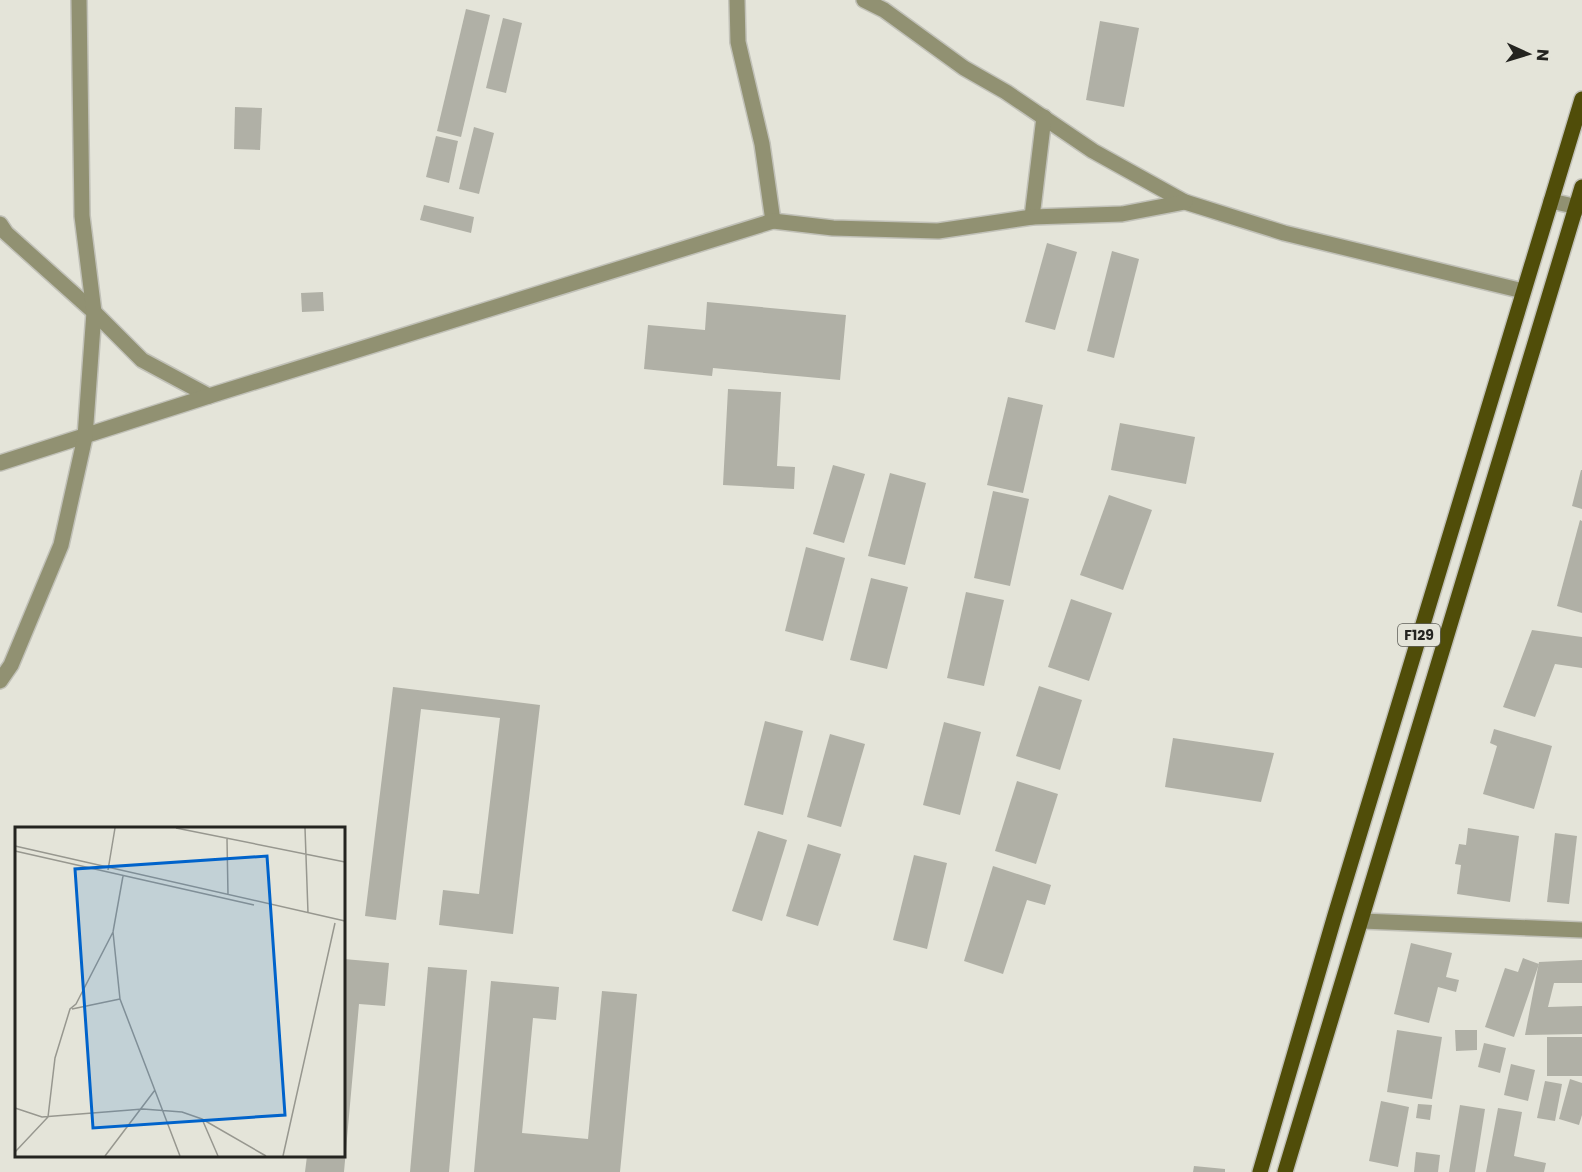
<svg xmlns="http://www.w3.org/2000/svg" width="1582" height="1172" font-family="Poppins,sans-serif">
<style>
.building{fill:#b0b0a6}
.lines{fill:none;stroke-linecap:round;stroke-linejoin:round}
.minor-casing{stroke:#c1c1b8;stroke-width:18}
.primary-casing{stroke:#c1c1b8;stroke-width:18}
.minor{stroke:#919172;stroke-width:15}
.primary{stroke:#504d09;stroke-width:15}
.labels{text-anchor:middle;dominant-baseline:central;stroke-width:6;stroke-linejoin:round;paint-order:stroke}
.shield{fill:#e4e4d9;stroke:#5e5e58;stroke-width:1.5}
.shield-label{font-size:14px;font-weight:bold;fill:#242420}
.inset-road{fill:none;stroke:#97978f;stroke-width:1.5}
.view{fill:#0063cb;fill-opacity:0.15;stroke:#0063cb;stroke-width:3}
.inset-edge{fill:none;stroke:#242420;stroke-width:3}
</style>
<rect width="100%" height="100%" fill="#e4e4d9"/>
<g class="building">
<path d="M466,9L490,15L461,137L437,131Z"/>
<path d="M503,18L522,23L506,93L486,88Z"/>
<path d="M1100,21L1139,28L1124,107L1086,100Z"/>
<path d="M235,107L262,108L260,150L234,149Z"/>
<path d="M474,127L494,133L479,194L459,189Z"/>
<path d="M436,136L458,141L449,183L426,177Z"/>
<path d="M424,205L474,217L471,233L420,220Z"/>
<path d="M1047,243L1077,252L1055,330L1025,322Z"/>
<path d="M1112,251L1139,259L1114,358L1087,351Z"/>
<path d="M323,292L324,311L302,312L301,293Z"/>
<path d="M707,302L846,315L840,380L713,368L712,376L644,369L648,325L705,330Z"/>
<path d="M728,389L781,392L777,466L795,467L794,489L723,485Z"/>
<path d="M1008,397L1043,405L1023,493L987,485Z"/>
<path d="M1120,423L1195,437L1186,484L1111,470Z"/>
<path d="M833,465L865,474L844,543L813,534Z"/>
<path d="M1581,470H1582V509L1572,506Z"/>
<path d="M890,473L926,483L905,565L868,556Z"/>
<path d="M993,491L1029,499L1010,586L974,578Z"/>
<path d="M1109,495L1152,510L1123,590L1080,575Z"/>
<path d="M1580,520L1582,521V613L1557,606Z"/>
<path d="M806,547L845,558L823,641L785,631Z"/>
<path d="M871,578L908,587L887,669L850,660Z"/>
<path d="M966,592L1004,600L984,686L947,678Z"/>
<path d="M1071,599L1112,613L1089,681L1048,667Z"/>
<path d="M1532,630L1582,637V668L1555,664L1535,717L1503,707Z"/>
<path d="M1039,686L1082,700L1060,770L1016,756Z"/>
<path d="M393,687L540,705L513,934L439,925L443,890L479,894L500,718L421,709L396,920L365,916Z"/>
<path d="M765,721L803,731L783,815L744,805Z"/>
<path d="M944,722L981,732L960,815L923,805Z"/>
<path d="M1494,729L1552,746L1534,809L1483,794L1497,746L1490,743Z"/>
<path d="M830,734L865,744L841,827L807,817Z"/>
<path d="M1173,738L1274,753L1261,802L1165,787Z"/>
<path d="M1017,781L1058,794L1036,864L995,851Z"/>
<path d="M1468,828L1519,836L1510,902L1457,894L1461,865L1455,864L1459,844L1466,845Z"/>
<path d="M758,831L787,840L762,921L732,911Z"/>
<path d="M1555,833L1577,836L1569,904L1547,902Z"/>
<path d="M808,844L841,854L818,926L786,916Z"/>
<path d="M914,855L947,863L927,949L893,940Z"/>
<path d="M993,866L1051,885L1045,905L1027,900L1003,974L964,961Z"/>
<path d="M1411,943L1452,953L1446,977L1459,980L1456,992L1438,987L1429,1023L1394,1014Z"/>
<path d="M1523,958L1539,964L1514,1037L1485,1027L1505,968L1518,972Z"/>
<path d="M344,959L389,963L385,1006L359,1004L344,1172H305L307,1156H344Z"/>
<path d="M1582,960V983H1554L1548,1007L1582,1006V1034L1525,1035L1539,962Z"/>
<path d="M428,967L467,970L449,1172H410Z"/>
<path d="M491,981L559,987L556,1020L533,1018L522,1133L588,1139L602,991L637,994L620,1172H474Z"/>
<path d="M1397,1030L1442,1037L1432,1099L1387,1092Z"/>
<path d="M1455,1030H1477V1050L1456,1051Z"/>
<rect x="1547" y="1037" width="35" height="39"/>
<path d="M1484,1043L1506,1048L1500,1073L1478,1067Z"/>
<path d="M1511,1064L1535,1070L1528,1101L1504,1095Z"/>
<path d="M1570,1079L1582,1083V1115L1579,1125L1559,1119Z"/>
<path d="M1545,1081L1562,1084L1555,1121L1537,1118Z"/>
<path d="M1381,1101L1409,1107L1398,1167L1369,1161Z"/>
<path d="M1418,1104L1432,1105L1430,1120L1416,1118Z"/>
<path d="M1460,1105L1485,1109L1475,1172H1449Z"/>
<path d="M1498,1108L1522,1112L1514,1156L1546,1163L1544,1172H1486Z"/>
<path d="M1416,1152L1440,1155L1438,1172H1414Z"/>
<path d="M1194,1166L1225,1169V1172H1193Z"/>
</g>
<g class="lines">
<g class="minor-casing">
<g id="minor">
<path d="M737,0L738,42L762,144L773,221"/>
<path d="M864,0L884,10L964,68L1006,92L1093,151L1185,202L1284,233L1523,291"/>
<path d="M1551,201L1582,208"/>
<path d="M1032,217L1044,117"/>
<path d="M0,224L6,233L94,312L142,360L209,396"/>
<path d="M0,463L209,396L773,221L833,228L938,231L1032,217L1122,214L1185,202"/>
<path d="M0,681L11,665L61,545L85,437L94,312L82,216L79,0"/>
<path d="M1362,921L1582,930"/>
</g>
</g>
<g class="primary-casing">
<g id="primary">
<path d="M1260,1172L1335,915L1582,99"/>
<path d="M1285,1172L1582,187"/>
</g>
</g>
<use href="#minor" class="minor"/>
<use href="#primary" class="primary"/>
</g>
<g class="labels">
<rect class="shield" x="1398" y="624" width="42" height="22" rx="4.5"/>
<g class="shield-label">
<text x="1419" y="635">F129</text>
</g>
</g>
<g transform="translate(15 827)">
<rect width="330" height="330" fill="#e4e4d9"/>
<path class="inset-road" d="M161,1L330,35M290,1L293,86M212,12L213,68M0,19L330,94M0,24L239,78M93,43L100,1M98,105L105,172L165,329M57,182L105,172M0,281L27,290L128,282L167,285L187,292L251,329M187,292L203,329M0,325L33,290L40,231L55,182L61,177L98,105L108,49M90,329L140,263M268,329L320,96"/>
<path class="view" d="M252,29L270,288L78,301L60,42Z"/>
<rect width="330" height="330" class="inset-edge"/>
</g>
<g transform="translate(1528 54) rotate(94)" stroke="#e4e4d9" stroke-width="4.5" paint-order="stroke">
<path d="M0-4.5L10 22L0 15L-10 22Z" fill="#242420"/>
<text y="-9" font-size="16" font-weight="bold" text-anchor="middle" fill="#242420">N</text>
</g>
</svg>
